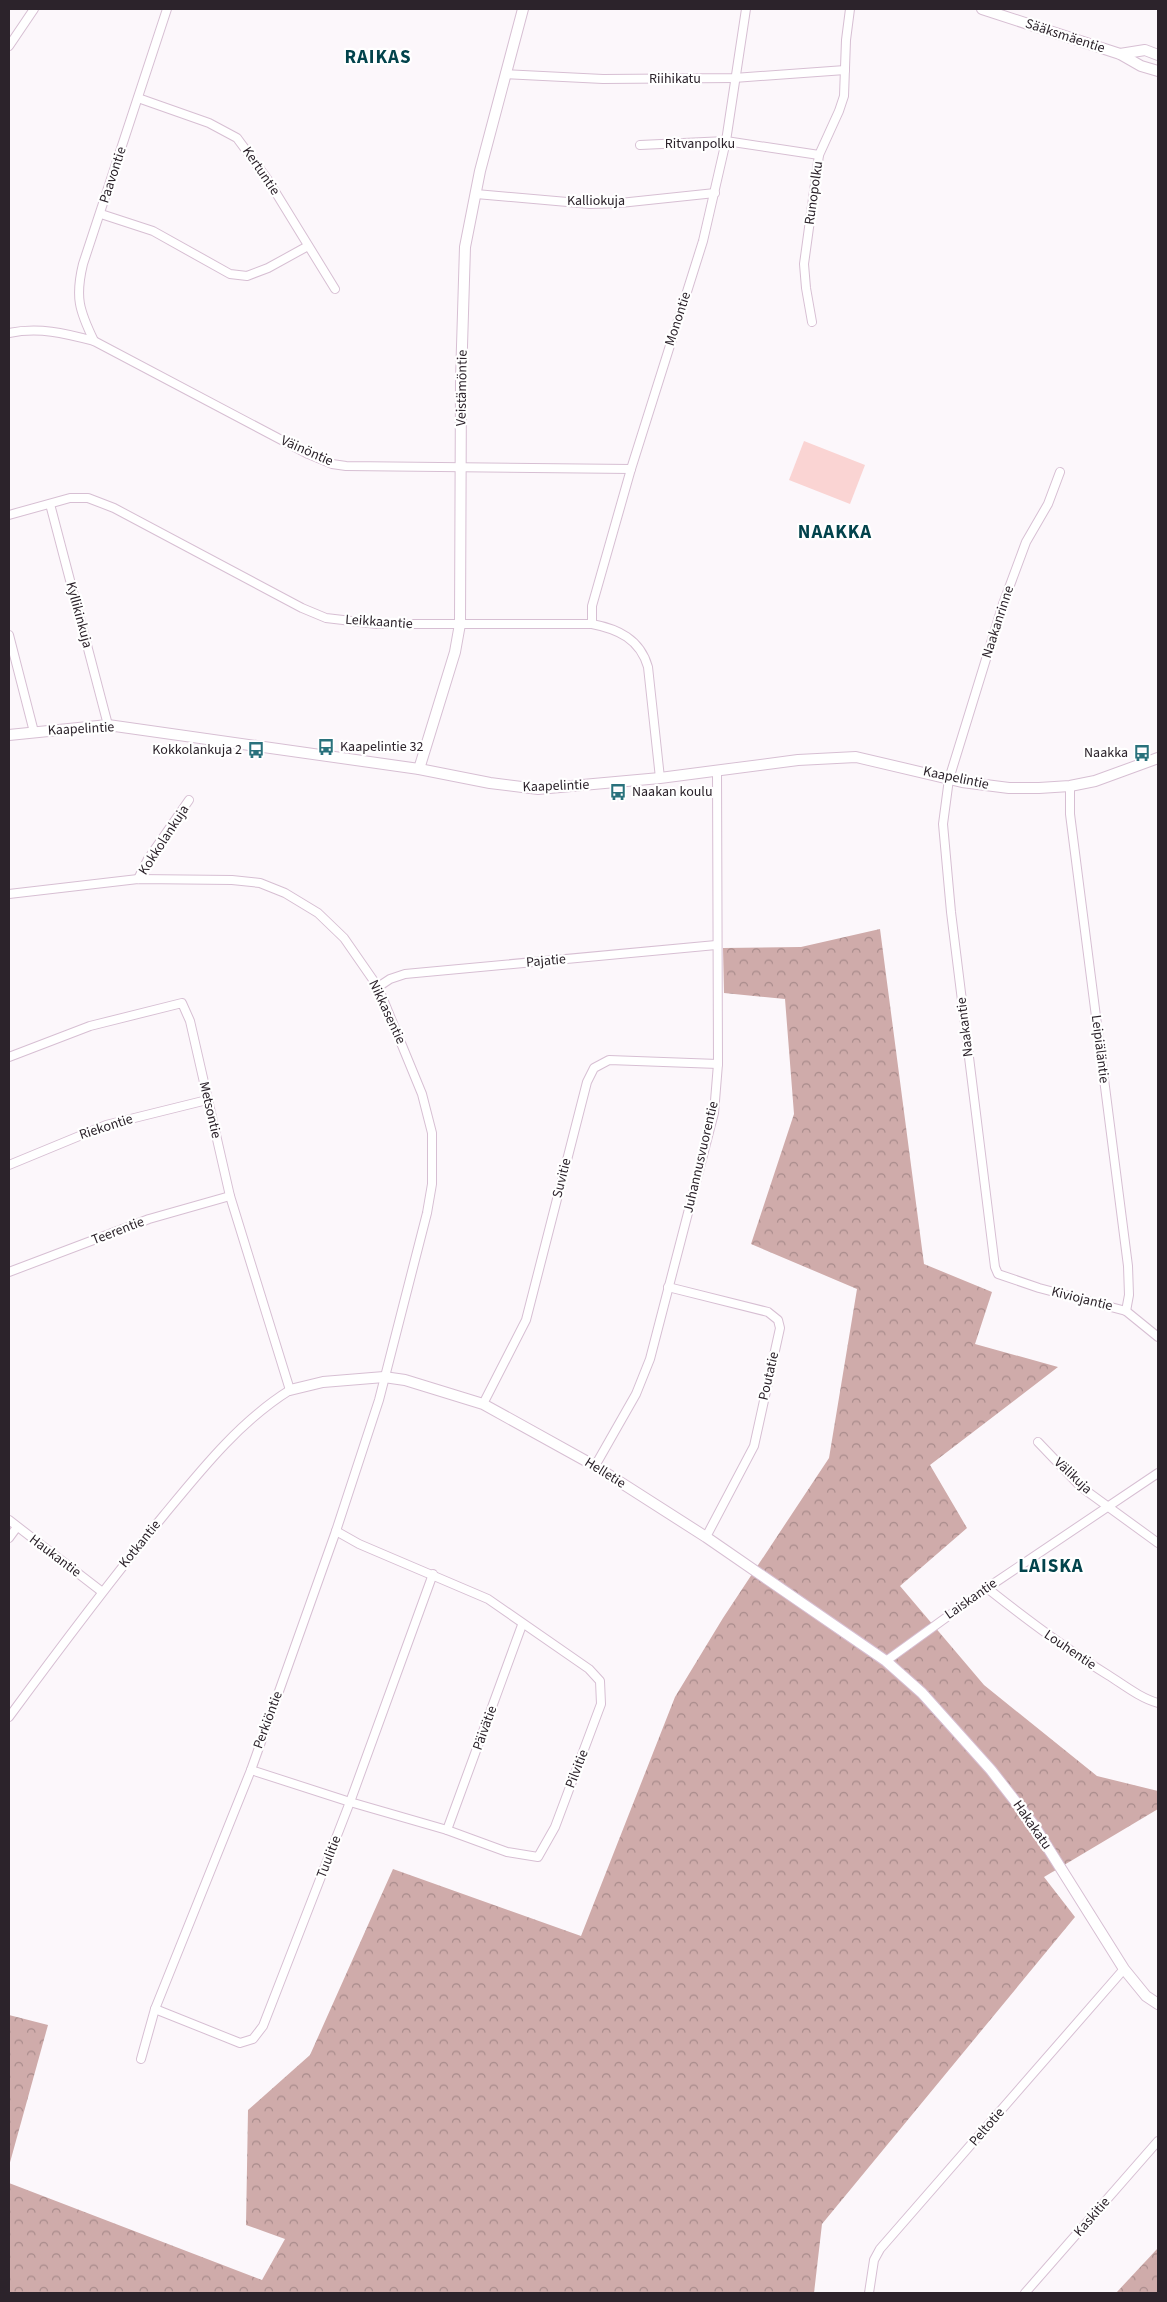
<svg xmlns="http://www.w3.org/2000/svg" width="1167" height="2302" font-family="'Source Sans 3',sans-serif">
<style>
.forest{fill:url(#forest-crowns)}
.pitch{fill:#fad4d3}
.lines{fill:none;stroke-linecap:round;stroke-linejoin:round}
.minor-casing{stroke:#d7bfd3;stroke-width:10}
.tertiary-casing{stroke:#d7bfd3;stroke-width:12}
.minor{stroke:#fff;stroke-width:8}
.tertiary{stroke:#fff;stroke-width:10}
.labels{text-anchor:middle;dominant-baseline:central;stroke-width:4.5;stroke-linejoin:round;paint-order:stroke}
.street-label{font-size:14px;fill:#2c232b;stroke:#fff}
.poi-label{font-size:14px;fill:#2c232b;stroke:#fff;text-anchor:start}
.district-label{font-size:19px;font-weight:bold;letter-spacing:1px;fill:#02434c;stroke:#fff}
</style>
<defs>
<pattern id="forest-crowns" width="20" height="18" patternUnits="userSpaceOnUse" patternTransform="scale(1.25)"><rect width="20" height="18" fill="#cfabaa"/><path d="M2 6a3 3 0 1 1 6 0M12 15a3 3 0 1 1 6 0" fill="none" stroke="#a88b8b"/></pattern>
</defs>
<rect width="100%" height="100%" fill="#fcf7fb"/>
<g class="forest">
<path d="M880,929L924,1264L992,1292L975,1344L1058,1367L930,1465L967,1528L900,1586L984,1685L1097,1776L1158,1791V1809L1044,1877L1075,1917L822,2224L814,2293H9V2183L262,2280L285,2239L246,2225L248,2110L310,2055L393,1869L581,1936L675,1697L723,1618L829,1458L857,1289L751,1244L794,1114L785,999L724,993L723,948L801,947Z"/>
<path d="M9,2015L48,2025L9,2166Z"/>
<path d="M1158,2248V2293H1116Z"/>
</g>
<path class="pitch" d="M804,441L865,465L850,504L789,480Z"/>
<g class="lines">
<g class="minor-casing">
<g id="minor">
<path d="M9,46L34,9"/>
<path d="M505,74L603,79L734,78L845,70"/>
<path d="M138,98L209,123L237,138L268,180L335,289"/>
<path d="M640,145L726,141L819,155"/>
<path d="M476,194L590,204L620,203L715,193"/>
<path d="M101,214L153,231L230,274L247,276L268,268L308,246"/>
<path d="M812,322L806,288L804,264L819,155L839,111L844,96L846,40L850,9"/>
<path d="M9,333C39,327 64,333 94,341L308,454L332,464L346,466L631,469"/>
<path d="M94,341C79,310 75,297 83,264L167,9"/>
<path d="M1060,472L1048,504L1026,542L1003,604L949,779L943,824L951,912L995,1267L998,1274L1039,1288L1126,1311L1158,1337"/>
<path d="M50,504L108,725"/>
<path d="M9,515L70,498H88L114,508L302,608L326,618L377,624H592C618,629 640,639 648,667L660,778"/>
<path d="M592,624V606L631,469L703,241L726,141L746,9"/>
<path d="M9,635L34,732"/>
<path d="M1070,786V814L1128,1266L1129,1295L1126,1311"/>
<path d="M138,879L148,859L189,800"/>
<path d="M9,894L138,879L232,880L260,883L285,893L318,913L344,938L378,987L422,1094L432,1133V1184L427,1213L379,1400L336,1531L251,1770L155,2009L141,2059"/>
<path d="M378,987L390,979L405,974L716,945"/>
<path d="M9,1057L90,1026L182,1003L190,1021L230,1196L290,1390C240,1421 201,1470 164,1515C110,1581 59,1649 9,1717"/>
<path d="M9,1165L106,1125L207,1100"/>
<path d="M9,1272L149,1219L230,1196"/>
<path d="M668,1287L768,1312L778,1320L780,1328L754,1446L706,1537"/>
<path d="M483,1404L526,1320L587,1082L594,1068L609,1060L718,1064"/>
<path d="M1038,1442L1081,1487L1158,1543"/>
<path d="M595,1466L636,1394L650,1359L714,1113L718,1064L717,771"/>
<path d="M9,1520L101,1591"/>
<path d="M9,1538L17,1527"/>
<path d="M987,1588C1026,1619 1066,1649 1108,1675C1124,1685 1140,1698 1158,1703"/>
<path d="M886,1661L987,1588L1158,1473"/>
<path d="M251,1770L350,1802L447,1830L507,1852L538,1857L555,1827L601,1704L600,1681L589,1669L488,1599L359,1544L336,1531"/>
<path d="M447,1830L522,1625"/>
<path d="M155,2009L240,2043L253,2039L263,2026L350,1802L433,1574"/>
<path d="M869,2293L874,2260L880,2249L1124,1969"/>
<path d="M1025,2293L1158,2141"/>
</g>
</g>
<g class="tertiary-casing">
<g id="tertiary">
<path d="M982,9L1120,54L1141,66L1158,71"/>
<path d="M1120,54L1145,50L1158,55"/>
<path d="M9,735L108,725L419,769L490,783L538,789L660,778L798,760L856,757L962,782L1009,788H1039L1070,786L1095,781L1158,758"/>
<path d="M419,769L455,652L460,624L461,379L465,247L480,171L523,9"/>
<path d="M290,1390L323,1382L384,1377L405,1380L483,1404L595,1466L706,1537L886,1661L922,1693L991,1770L1033,1824L1124,1969L1146,1996L1158,2004"/>
</g>
</g>
<use href="#minor" class="minor"/>
<use href="#tertiary" class="tertiary"/>
</g>
<defs>
<g id="bus-bare" transform="scale(1.35)"><path d="M-5-6H5V4H4V6H2V4H-2V6H-4V4H-5ZM-3.5-4V0h7V-4ZM-3.5 1.2v1.5H-2V1.2ZM2 1.2v1.5H3.5V1.2Z" fill="#29717c" stroke="#fff" stroke-width="2.5" paint-order="stroke"/></g>
</defs>
<g fill-rule="evenodd">
<use href="#bus-bare" x="326" y="747"/>
<use href="#bus-bare" x="256" y="750"/>
<use href="#bus-bare" x="1142" y="753"/>
<use href="#bus-bare" x="618" y="792"/>
</g>
<g class="labels">
<g class="street-label">
<text transform="translate(1065 36) rotate(18)">Sääksmäentie</text>
<text x="675" y="79">Riihikatu</text>
<text x="700" y="144">Ritvanpolku</text>
<text transform="translate(261 171) rotate(56)">Kertuntie</text>
<text transform="translate(113 175) rotate(-72)">Paavontie</text>
<text transform="translate(814 193) rotate(-82)">Runopolku</text>
<text x="596" y="201">Kalliokuja</text>
<text transform="translate(678 319) rotate(-72)">Monontie</text>
<text transform="translate(462 388) rotate(-89)">Veistämöntie</text>
<text transform="translate(307 451) rotate(24)">Väinöntie</text>
<text transform="translate(79 615) rotate(75)">Kyllikinkuja</text>
<text transform="translate(379 622) rotate(4)">Leikkaantie</text>
<text transform="translate(998 622) rotate(-72)">Naakanrinne</text>
<text transform="translate(81 729) rotate(-3)">Kaapelintie</text>
<text transform="translate(956 778) rotate(12)">Kaapelintie</text>
<text transform="translate(556 786) rotate(-2)">Kaapelintie</text>
<text transform="translate(164 840) rotate(-57)">Kokkolankuja</text>
<text transform="translate(546 961) rotate(-5)">Pajatie</text>
<text transform="translate(387 1012) rotate(65)">Nikkasentie</text>
<text transform="translate(965 1027) rotate(-97)">Naakantie</text>
<text transform="translate(1100 1049) rotate(83)">Leipiäläntie</text>
<text transform="translate(210 1110) rotate(77)">Metsontie</text>
<text transform="translate(106 1127) rotate(-18)">Riekontie</text>
<text transform="translate(701 1157) rotate(-77)">Juhannusvuorentie</text>
<text transform="translate(562 1178) rotate(-76)">Suvitie</text>
<text transform="translate(118 1231) rotate(-21)">Teerentie</text>
<text transform="translate(1082 1299) rotate(14)">Kiviojantie</text>
<text transform="translate(769 1376) rotate(-77)">Poutatie</text>
<text transform="translate(605 1473) rotate(32)">Helletie</text>
<text transform="translate(1073 1476) rotate(43)">Välikuja</text>
<text transform="translate(140 1544) rotate(-51)">Kotkantie</text>
<text transform="translate(55 1556) rotate(37)">Haukantie</text>
<text transform="translate(971 1599) rotate(-35)">Laiskantie</text>
<text transform="translate(1070 1650) rotate(34)">Louhentie</text>
<text transform="translate(268 1720) rotate(-70)">Perkiöntie</text>
<text transform="translate(485 1728) rotate(-70)">Päivätie</text>
<text transform="translate(577 1769) rotate(-69)">Pilvitie</text>
<text transform="translate(1032 1825) rotate(55)">Hakakatu</text>
<text transform="translate(329 1857) rotate(-69)">Tuulitie</text>
<text transform="translate(987 2127) rotate(-49)">Peltotie</text>
<text transform="translate(1092 2217) rotate(-49)">Kaskitie</text>
</g>
<g class="poi-label">
<text x="340" y="747">Kaapelintie 32</text>
<text x="242" y="750" text-anchor="end">Kokkolankuja 2</text>
<text x="1128" y="753" text-anchor="end">Naakka</text>
<text x="632" y="792">Naakan koulu</text>
</g>
<g class="district-label">
<text x="378" y="57">RAIKAS</text>
<text x="835" y="532">NAAKKA</text>
<text x="1051" y="1566">LAISKA</text>
</g>
</g>
<rect width="1167" height="2302" fill="none" stroke="#2c232b" stroke-width="20"/>
</svg>
